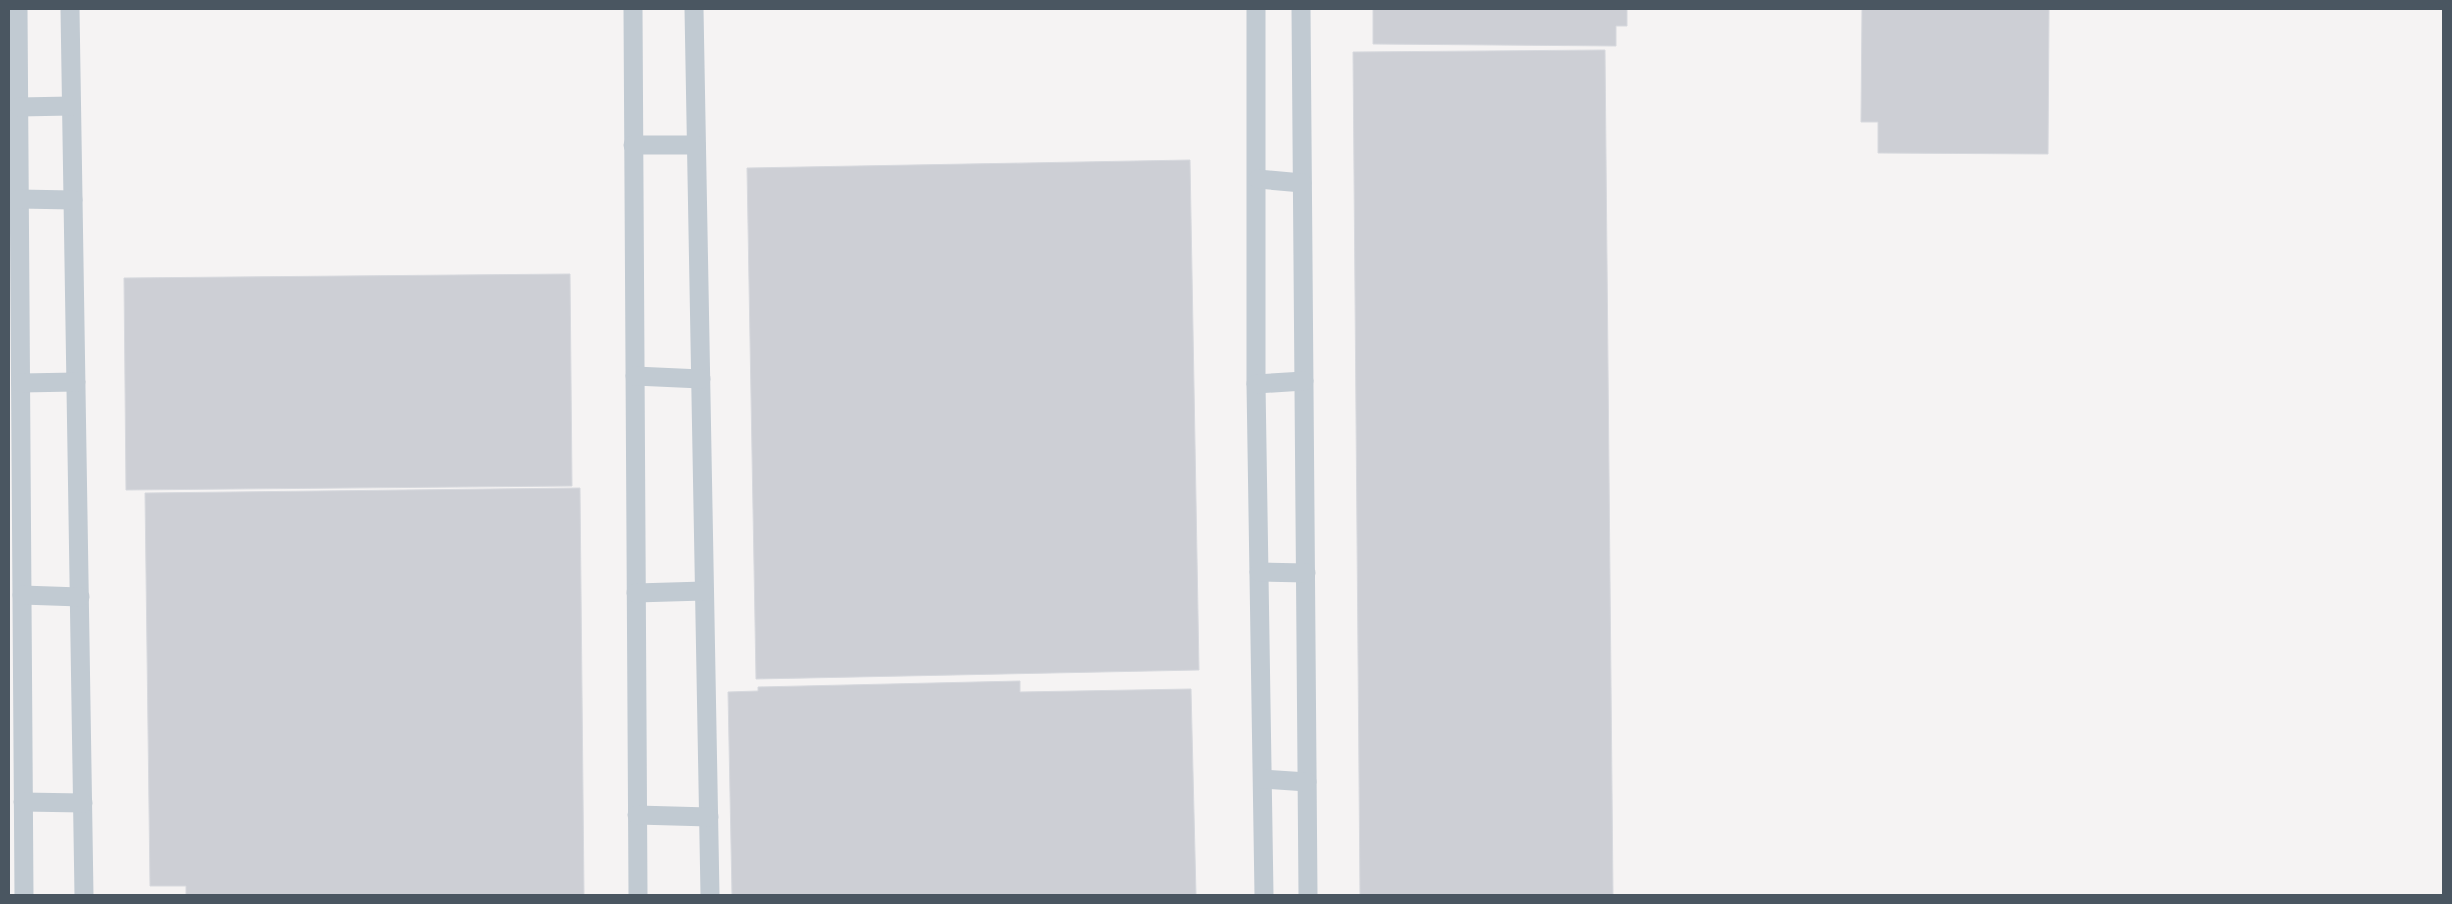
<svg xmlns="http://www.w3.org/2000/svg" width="2452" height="904" font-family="'Fira Sans Condensed',sans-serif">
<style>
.building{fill:#cdcfd5;stroke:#d7d9de}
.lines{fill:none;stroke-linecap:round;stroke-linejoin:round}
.service{stroke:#c1cad2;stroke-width:19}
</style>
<rect width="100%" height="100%" fill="#f5f3f3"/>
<g class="building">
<path d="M1373,9H1627V26H1616V46L1373,44Z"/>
<path d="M1862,9H2049L2048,154L1878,153V122H1861Z"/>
<path d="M1605,50L1613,895H1360L1353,52Z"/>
<path d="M1190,160L1199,670L756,679L747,168Z"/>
<path d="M570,274L572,486L126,490L124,278Z"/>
<path d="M580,488L584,895H186V886H150L145,493Z"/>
<path d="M1020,681V692L1191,689L1196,895H732L728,692L758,691V687Z"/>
</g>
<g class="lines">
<g class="service">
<path d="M18,9L24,895"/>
<path d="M70,9L84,895"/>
<path d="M633,9L638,895"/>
<path d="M694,9L710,895"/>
<path d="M1256,9V384L1264,895"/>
<path d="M1301,9L1308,895"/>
<path d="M19,107L71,106"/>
<path d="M633,145H696"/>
<path d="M1258,179L1302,183"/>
<path d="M19,199L73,200"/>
<path d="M635,376L701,379"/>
<path d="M21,383L76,382"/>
<path d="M1256,384L1304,381"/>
<path d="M1259,572L1306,573"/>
<path d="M636,593L704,591"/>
<path d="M22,595L80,597"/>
<path d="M1263,779L1307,782"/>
<path d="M23,802L83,803"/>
<path d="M637,815L709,817"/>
</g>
</g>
<rect width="2452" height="904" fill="none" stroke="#4a5661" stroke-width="20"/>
</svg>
